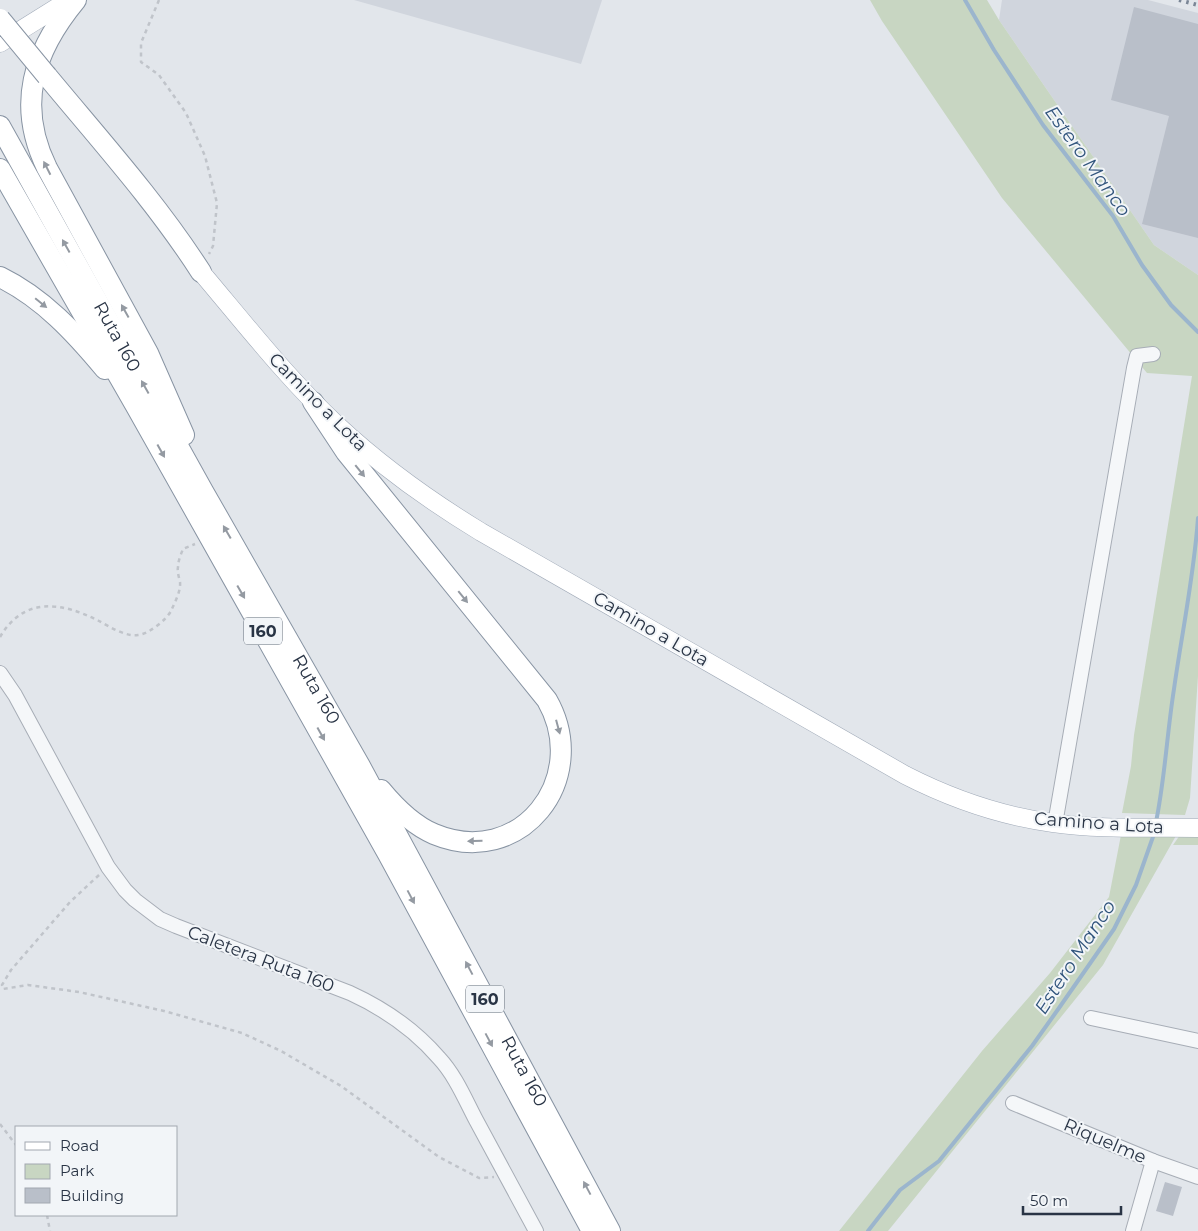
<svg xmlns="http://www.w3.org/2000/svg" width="1198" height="1231" font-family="Montserrat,sans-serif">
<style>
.built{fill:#d0d5dd}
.green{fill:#c8d6c2}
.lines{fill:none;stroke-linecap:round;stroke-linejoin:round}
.stream{stroke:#9bb5cd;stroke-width:4}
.building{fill:#b9bfc9}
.minor-casing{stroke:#a7adb6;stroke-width:16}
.major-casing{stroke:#a0aab8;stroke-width:19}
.highway-casing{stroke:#8894a3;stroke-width:22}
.path{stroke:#c0c4ca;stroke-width:2.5;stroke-dasharray:4 4;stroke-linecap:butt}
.minor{stroke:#f5f7f9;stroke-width:14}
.major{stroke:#fff;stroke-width:18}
.highway{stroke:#fff;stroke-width:20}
.rail{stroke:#7a8696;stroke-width:4;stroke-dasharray:2.5 5;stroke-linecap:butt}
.highway-bridge-casing{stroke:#8894a3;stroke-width:22;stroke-linecap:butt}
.highway-bridge{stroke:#fff;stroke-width:20}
.oneway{fill:#949aa2}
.labels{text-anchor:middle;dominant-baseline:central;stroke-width:4;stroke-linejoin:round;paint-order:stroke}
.shield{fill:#f2f5f8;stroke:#656e7b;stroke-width:1}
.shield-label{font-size:16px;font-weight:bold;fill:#293445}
.street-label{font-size:18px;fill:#293445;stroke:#f2f5f8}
.water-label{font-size:19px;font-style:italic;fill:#30547c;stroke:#f2f5f8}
</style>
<rect width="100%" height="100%" fill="#e2e6eb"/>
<g class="built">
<path d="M354,0H602L581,64Z"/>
<path d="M1002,0H1148L1198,13V275L1154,245L999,20Z"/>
</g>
<g class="green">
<path d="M870,0H987L999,20L1154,245L1198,275V676L1190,798L1185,815L1122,813L1131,766L1134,735L1192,376L1147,373L1002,198L882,21Z"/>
<path d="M1177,834L1103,965L888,1231H839L982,1051L1050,973L1109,897L1121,835Z"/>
<path d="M1180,835H1198V845H1173Z"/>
</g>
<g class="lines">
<g class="stream">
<path d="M965,0L994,50L1043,125L1113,216L1142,265L1171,305L1198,332"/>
<path d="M1156,822C1165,778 1167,733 1174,689C1182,632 1194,576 1198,518"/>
<path d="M868,1231L900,1190L939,1161L1032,1046L1059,1008L1114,929L1136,885L1154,834"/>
</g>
</g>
<g class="building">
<path d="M1134,7L1198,24V238L1142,224L1169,116L1111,100Z"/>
<path d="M1165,1182L1182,1187L1173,1216L1156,1211Z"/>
</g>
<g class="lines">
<g class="minor-casing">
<g id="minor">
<path d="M0,673L15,695L108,867L125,890L135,900L160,919L176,926L350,993C385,1009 414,1029 439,1058C455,1075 465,1099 476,1120C496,1157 516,1194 536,1231"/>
<path d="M1055,824L1134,368L1137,356L1153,354"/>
<path d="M1091,1018L1198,1041"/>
<path d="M1013,1103L1153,1161L1198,1177"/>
<path d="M1133,1231L1153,1161"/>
</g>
</g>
<g class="major-casing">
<g id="major">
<path d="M0,43L69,0"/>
<path d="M201,272C245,324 287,378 337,425C381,466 430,501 481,532L905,775C952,799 1001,816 1053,823C1101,830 1150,827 1198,828"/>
</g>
</g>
<g class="highway-casing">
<g id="highway">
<path d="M76,0C33,52 16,105 47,168L148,353L184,435"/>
<path d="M47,76C100,140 156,202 201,272"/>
<path id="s1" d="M0,126L203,491L360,766L610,1231"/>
<path d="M0,169L137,408L388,854L592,1231"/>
<path d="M0,277C43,298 75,333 105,369"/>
<path d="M313,402L346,452L547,700C592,779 520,870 434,834C413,825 395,807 381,790"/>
</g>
</g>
<g class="path">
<path d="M159,0L141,43V62L159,75L186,113L205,156L217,203L213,246L209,254"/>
<path d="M0,637C24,596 62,602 99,621C110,627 126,637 138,635C149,634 166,620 171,611C175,602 181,591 180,582C179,577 177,572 178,567C178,561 181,554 183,549L195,544"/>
<path d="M99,875L70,902L11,970L2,985L3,989L28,985L79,992L164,1011L242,1033L281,1051L341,1086L439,1157L479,1178L494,1177"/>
<path d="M0,1124L16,1145"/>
<path d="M47,1215L50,1231"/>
</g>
<use href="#minor" class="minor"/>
<use href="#major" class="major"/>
<use href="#highway" class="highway"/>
<path class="rail" d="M1179,0L1198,5"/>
<g class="highway-bridge-casing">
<path id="highway-bridge" d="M0,19L47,76"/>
</g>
<use href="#highway-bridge" class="highway-bridge"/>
</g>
<defs><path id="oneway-solid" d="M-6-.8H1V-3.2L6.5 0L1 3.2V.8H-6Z" transform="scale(1.25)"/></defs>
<g class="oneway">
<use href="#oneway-solid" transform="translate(47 168) rotate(-117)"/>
<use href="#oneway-solid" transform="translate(66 246) rotate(-119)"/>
<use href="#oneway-solid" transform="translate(41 303) rotate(39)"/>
<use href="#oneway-solid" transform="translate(125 311) rotate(-119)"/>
<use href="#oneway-solid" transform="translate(145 387) rotate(-119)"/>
<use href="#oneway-solid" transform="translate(161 451) rotate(61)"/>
<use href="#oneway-solid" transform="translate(360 471) rotate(51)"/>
<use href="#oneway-solid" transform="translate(227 532) rotate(-120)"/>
<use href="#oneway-solid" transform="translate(241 592) rotate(60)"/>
<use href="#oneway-solid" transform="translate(463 597) rotate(51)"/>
<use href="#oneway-solid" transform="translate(558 727) rotate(75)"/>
<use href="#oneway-solid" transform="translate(321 734) rotate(61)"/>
<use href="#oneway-solid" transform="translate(475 841) rotate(179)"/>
<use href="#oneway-solid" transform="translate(411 897) rotate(62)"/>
<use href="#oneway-solid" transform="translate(469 968) rotate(-118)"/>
<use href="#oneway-solid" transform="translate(489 1040) rotate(62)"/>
<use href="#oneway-solid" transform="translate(587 1188) rotate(-118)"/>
</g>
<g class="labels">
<g class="shield">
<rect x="244" y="617.5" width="38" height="27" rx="4"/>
<rect x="466" y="985.5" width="38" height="27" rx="4"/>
</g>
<g class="shield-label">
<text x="263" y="631">160</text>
<text x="485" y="999">160</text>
</g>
<g class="street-label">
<text stroke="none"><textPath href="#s1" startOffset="241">Ruta 160</textPath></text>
<text transform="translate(318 402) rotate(45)">Camino a Lota</text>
<text transform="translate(651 629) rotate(30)">Camino a Lota</text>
<text stroke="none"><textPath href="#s1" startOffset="646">Ruta 160</textPath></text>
<text transform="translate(1099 823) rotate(4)">Camino a Lota</text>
<text transform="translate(261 959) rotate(21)">Caletera Ruta 160</text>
<text stroke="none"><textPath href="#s1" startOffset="1081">Ruta 160</textPath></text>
<text transform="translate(1105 1141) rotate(23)">Riquelme</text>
</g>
<g class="water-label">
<text transform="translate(1088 161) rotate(54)">Estero Manco</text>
<text transform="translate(1075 957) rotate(-57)">Estero Manco</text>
</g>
</g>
<rect x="15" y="1126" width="162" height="90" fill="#f2f5f8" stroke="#a2a8b0"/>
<rect x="25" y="1142" width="25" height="8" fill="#ffffff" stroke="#a2a8b0"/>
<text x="60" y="1151" font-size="15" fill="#293445">Road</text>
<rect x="25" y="1164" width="25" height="15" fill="#c8d6c2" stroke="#a2a8b0"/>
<text x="60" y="1176" font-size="15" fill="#293445">Park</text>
<rect x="25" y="1188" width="25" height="15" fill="#b9bfc9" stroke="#a2a8b0"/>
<text x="60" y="1201" font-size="15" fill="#293445">Building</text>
<path d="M1023 1206v8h98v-8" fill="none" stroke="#293445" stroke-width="2.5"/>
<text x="1030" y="1206" font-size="15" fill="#293445" stroke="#f2f5f8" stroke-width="4" paint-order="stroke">50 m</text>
</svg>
